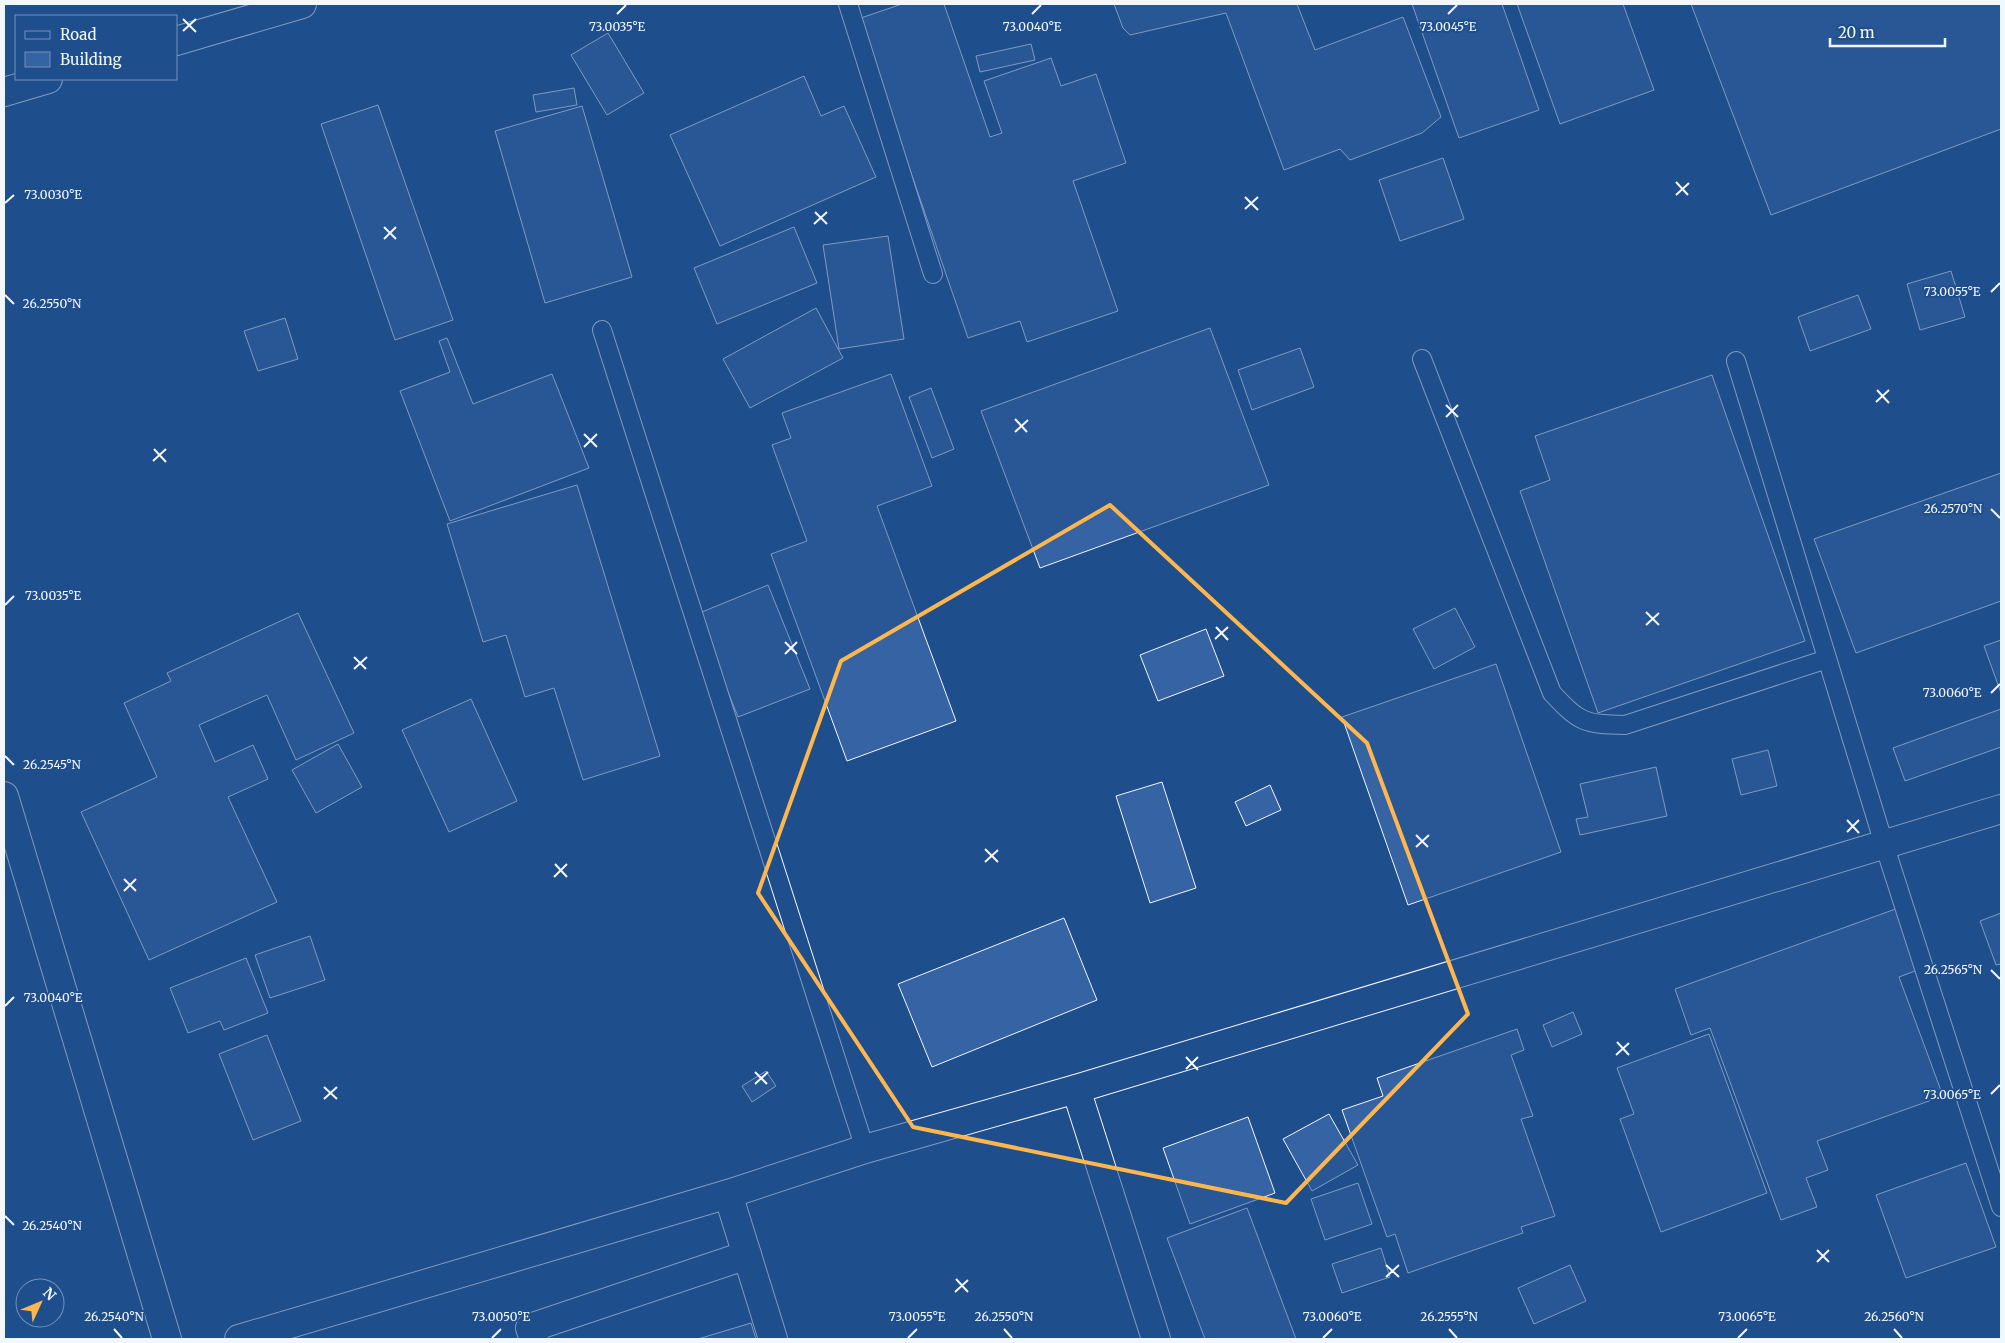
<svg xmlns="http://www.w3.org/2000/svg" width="2005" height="1343" font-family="Merriweather,serif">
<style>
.building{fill:#3563a3;stroke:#f2f6ff}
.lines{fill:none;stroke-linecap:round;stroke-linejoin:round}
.lane-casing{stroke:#f2f6ff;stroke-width:20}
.street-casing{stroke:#f2f6ff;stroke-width:30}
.lane{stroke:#1f4e8c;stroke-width:18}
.street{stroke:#1f4e8c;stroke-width:28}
.marked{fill:none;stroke:#ffb74d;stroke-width:4;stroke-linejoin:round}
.ticks{fill:none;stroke:#f2f6ff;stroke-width:2}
.ticks-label{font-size:12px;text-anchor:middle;fill:#f2f6ff;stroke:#1f4e8c;stroke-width:4;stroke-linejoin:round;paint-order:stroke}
</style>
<rect width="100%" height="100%" fill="#1f4e8c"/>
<g class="building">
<path d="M902,4H944L990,137L1002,133L984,81L1051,58L1061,86L1096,74L1126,163L1073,181L1118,311L1027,342L1020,321L968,338L858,19Z"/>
<path d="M1114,4H1297L1315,50L1403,17L1441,117L1422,133L1350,160L1340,149L1284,170L1226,13L1130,35L1123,28Z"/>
<path d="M1412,4H1502L1539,110L1459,138Z"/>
<path d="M1517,4H1623L1654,90L1560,124Z"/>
<path d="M1691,4H2001V129L1771,215Z"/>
<path d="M608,33L644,93L607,115L571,55Z"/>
<path d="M1031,44L1035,60L980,72L976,56Z"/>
<path d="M804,76L821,116L844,106L876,177L720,246L670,135Z"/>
<path d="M574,88L577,105L536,112L533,95Z"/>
<path d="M378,105L453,320L395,340L321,124Z"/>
<path d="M582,106L632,277L545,303L495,131Z"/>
<path d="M1443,158L1464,219L1400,241L1379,180Z"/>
<path d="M794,227L817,283L717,324L694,268Z"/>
<path d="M888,236L904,339L839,349L823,245Z"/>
<path d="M1951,271L1965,317L1920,330L1907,284Z"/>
<path d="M1858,295L1871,329L1810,351L1798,317Z"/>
<path d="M816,308L843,358L750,408L723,359Z"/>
<path d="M285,318L298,359L258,371L244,331Z"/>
<path d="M1210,328L1269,485L1040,568L981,411Z"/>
<path d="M447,338L473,404L552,374L589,468L450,521L400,391L450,372L439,341Z"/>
<path d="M1300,348L1314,387L1252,410L1238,370Z"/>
<path d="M891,374L932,486L877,506L956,721L847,761L771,554L807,541L772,445L791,438L782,413Z"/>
<path d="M1712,375L1805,641L1598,713L1520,491L1550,480L1535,436Z"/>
<path d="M931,388L954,449L932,458L909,397Z"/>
<path d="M2001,473V601L1856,653L1814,539Z"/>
<path d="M577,485L660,756L583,780L554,688L525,697L506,635L483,642L447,524Z"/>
<path d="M768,585L810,689L738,717L697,614Z"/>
<path d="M1455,608L1475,647L1434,669L1413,629Z"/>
<path d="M298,613L354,733L296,760L267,695L199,725L215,762L253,745L268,779L228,797L277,902L149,960L81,812L157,777L124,703L171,681L167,673Z"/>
<path d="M1206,629L1224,676L1158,701L1140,655Z"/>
<path d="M2001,640V693L1984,646Z"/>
<path d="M1496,664L1561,852L1408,905L1342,717Z"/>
<path d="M471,699L517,801L449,832L402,730Z"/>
<path d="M2001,709V747L1905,781L1893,748Z"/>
<path d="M338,744L362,787L316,813L292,770Z"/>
<path d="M1768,750L1777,786L1741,795L1732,759Z"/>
<path d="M1656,767L1667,816L1580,835L1576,819L1588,817L1580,784Z"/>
<path d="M1162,782L1196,888L1150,903L1116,796Z"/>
<path d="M1270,785L1281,810L1246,826L1235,802Z"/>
<path d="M1901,907L1923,968L1899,977L1943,1096L1817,1141L1828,1170L1806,1178L1817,1207L1781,1220L1710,1028L1691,1035L1675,989Z"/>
<path d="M2001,913V964L1996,965L1980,921Z"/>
<path d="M1064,918L1097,1000L932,1067L898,984Z"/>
<path d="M310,936L325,980L270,998L255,955Z"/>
<path d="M246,958L268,1013L224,1030L220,1021L188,1033L170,988Z"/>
<path d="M1573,1012L1582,1034L1552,1047L1543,1025Z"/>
<path d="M1517,1029L1524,1050L1511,1055L1533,1116L1521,1119L1555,1216L1521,1227L1523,1233L1408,1273L1395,1234L1387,1237L1342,1110L1383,1096L1377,1078Z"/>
<path d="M1709,1034L1767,1193L1661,1232L1620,1119L1634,1114L1617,1068Z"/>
<path d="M267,1035L301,1121L253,1140L219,1054Z"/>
<path d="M766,1071L776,1086L752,1102L742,1086Z"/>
<path d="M1329,1114L1358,1165L1312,1191L1283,1139Z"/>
<path d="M1248,1117L1275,1193L1190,1224L1163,1148Z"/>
<path d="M1966,1163L1996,1247L1906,1278L1876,1195Z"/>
<path d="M1358,1183L1372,1224L1325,1240L1311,1199Z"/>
<path d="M1247,1208L1296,1339H1205L1167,1238Z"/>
<path d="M1381,1248L1390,1277L1342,1293L1332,1264Z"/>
<path d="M1570,1265L1586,1301L1534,1324L1518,1288Z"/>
<path d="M751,1323L756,1339H698Z"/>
</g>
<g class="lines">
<g class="lane-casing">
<g id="lane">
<path d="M848,4L933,274"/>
<path d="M602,330L865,1149"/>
<path d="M1422,359L1552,693C1580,723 1584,724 1625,725L1827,659"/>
<path d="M1736,361L1884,844L2001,1207"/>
</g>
</g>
<g class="street-casing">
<g id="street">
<path d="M176,41L302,4"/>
<path d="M4,92L48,79"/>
<path d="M4,796L167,1339"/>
<path d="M1076,1089L1156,1339"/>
<path d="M747,1255L773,1339"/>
<path d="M239,1339L728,1194L865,1149L1076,1089L2001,809"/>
<path d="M534,1339L530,1328L747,1255L728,1194"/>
</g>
</g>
<use href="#lane" class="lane"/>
<use href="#street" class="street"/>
</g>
<path d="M0 0H2005V1343H0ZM1110,505L1367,743L1468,1014L1286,1203L913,1127L758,893L841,661Z" fill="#1f4e8c" fill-opacity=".55" fill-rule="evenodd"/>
<path class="marked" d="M1110,505L1367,743L1468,1014L1286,1203L913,1127L758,893L841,661Z"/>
<path class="ticks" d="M617,14L626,5M1032,14L1041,5M1448,14L1457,5M183,19L196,32M183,31L196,19M1676,182L1688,195M1676,195L1689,183M1245,197L1258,210M5,203L14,195M1245,209L1258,197M815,212L827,224M814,224L827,212M384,227L396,239M384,239L396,227M1991,292L2000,283M5,295L14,304M1877,390L1889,403M1876,402L1889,390M1446,405L1458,417M1446,417L1458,405M1015,419L1027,432M1015,432L1028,420M584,434L597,447M584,447L597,434M154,449L166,462M153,461L166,449M1991,509L2000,518M5,605L14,596M1646,612L1659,625M1646,625L1659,613M1216,627L1228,640M1215,639L1228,627M785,642L797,654M785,654L797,642M354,657L366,669M354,669L367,657M1991,693L2000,684M5,756L14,765M1847,820L1859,833M1847,832L1859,820M1416,835L1428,847M1416,847L1429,835M985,849L998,862M985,862L998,850M555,864L567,877M554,877L567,864M124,879L136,891M124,891L136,879M1991,970L2000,979M5,1006L14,997M1617,1042L1629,1055M1616,1055L1629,1043M1186,1057L1198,1070M1186,1069L1198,1057M755,1072L767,1084M755,1084L768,1072M324,1087L337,1099M1991,1094L2000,1085M324,1099L337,1087M5,1216L14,1225M1817,1250L1829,1262M1817,1262L1829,1250M1386,1265L1399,1277M1386,1277L1399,1265M956,1279L968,1292M955,1292L968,1280M114,1329L122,1338M1004,1329L1012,1338M1449,1329L1457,1338M1894,1329L1902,1338M492,1338L501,1329M908,1338L917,1329M1323,1338L1332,1329M1738,1338L1747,1329"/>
<g class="ticks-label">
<text x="617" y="31">73.0035°E</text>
<text x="1032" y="31">73.0040°E</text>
<text x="1448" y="31">73.0045°E</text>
<text x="53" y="199">73.0030°E</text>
<text x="1952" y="296">73.0055°E</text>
<text x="52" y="308">26.2550°N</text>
<text x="1953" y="513">26.2570°N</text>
<text x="53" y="600">73.0035°E</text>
<text x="1952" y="697">73.0060°E</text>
<text x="52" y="769">26.2545°N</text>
<text x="1953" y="974">26.2565°N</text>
<text x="53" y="1002">73.0040°E</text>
<text x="1952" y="1099">73.0065°E</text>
<text x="52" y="1230">26.2540°N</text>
<text x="114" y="1321">26.2540°N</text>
<text x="1004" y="1321">26.2550°N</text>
<text x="1449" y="1321">26.2555°N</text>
<text x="1894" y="1321">26.2560°N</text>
<text x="501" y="1321">73.0050°E</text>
<text x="917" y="1321">73.0055°E</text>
<text x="1332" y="1321">73.0060°E</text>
<text x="1747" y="1321">73.0065°E</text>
</g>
<rect width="2005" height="1343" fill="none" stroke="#f2f6ff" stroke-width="10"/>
<rect x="15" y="15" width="162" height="65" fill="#1f4e8c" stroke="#7391ba"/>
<rect x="25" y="31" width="25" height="8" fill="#1f4e8c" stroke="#7391ba"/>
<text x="60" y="40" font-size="15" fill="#f2f6ff">Road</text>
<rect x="25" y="52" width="25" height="15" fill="#3563a3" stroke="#7391ba"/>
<text x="60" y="65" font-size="15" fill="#f2f6ff">Building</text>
<g transform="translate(40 1303) rotate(46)"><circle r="24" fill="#1f4e8c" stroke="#7391ba"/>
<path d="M0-4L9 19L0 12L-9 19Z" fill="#ffb74d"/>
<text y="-8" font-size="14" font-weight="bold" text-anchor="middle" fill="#f2f6ff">N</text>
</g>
<path d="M1830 38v8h115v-8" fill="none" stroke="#f2f6ff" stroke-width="2.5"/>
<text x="1838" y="38" font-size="15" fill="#f2f6ff" stroke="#1f4e8c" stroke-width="4" paint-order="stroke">20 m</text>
</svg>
